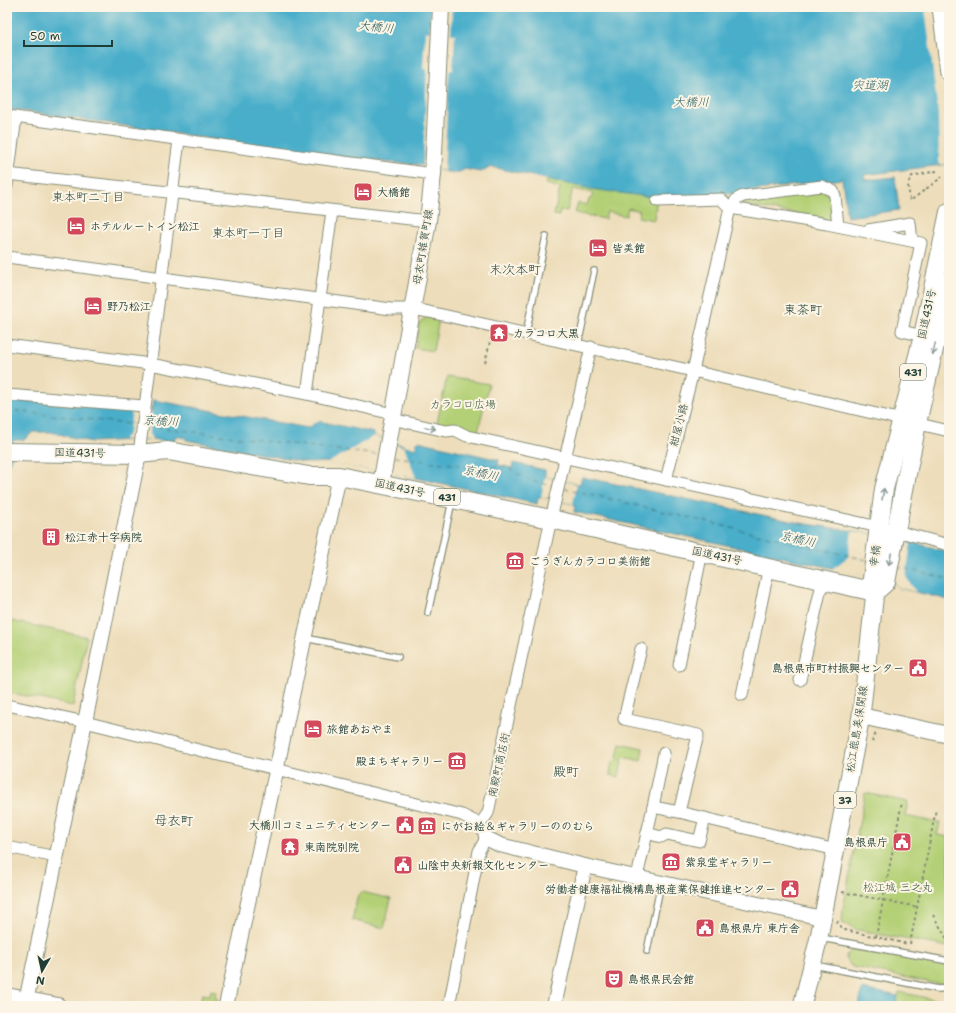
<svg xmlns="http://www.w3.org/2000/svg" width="956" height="1013" font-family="'Shantell Sans','Klee One',sans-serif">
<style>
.green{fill:#b3d076;stroke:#698655}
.water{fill:#4aaeca;stroke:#34767f}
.pier{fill:#edddba}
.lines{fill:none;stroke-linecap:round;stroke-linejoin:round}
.ferry{stroke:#2c5f61;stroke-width:1;stroke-dasharray:5 4;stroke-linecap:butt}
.service-casing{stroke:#868d77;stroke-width:8}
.minor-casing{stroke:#868d77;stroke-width:13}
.tertiary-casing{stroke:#868d77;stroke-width:16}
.secondary-casing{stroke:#868d77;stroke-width:18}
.primary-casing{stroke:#868d77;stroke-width:19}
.trunk-casing{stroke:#868d77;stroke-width:20}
.path{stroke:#868d77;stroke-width:2;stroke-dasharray:3 3;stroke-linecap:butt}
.service{stroke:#fff;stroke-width:5.5}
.minor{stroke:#fff;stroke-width:11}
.tertiary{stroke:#fff;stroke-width:14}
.secondary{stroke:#fff;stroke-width:16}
.primary{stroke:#fff;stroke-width:17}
.trunk{stroke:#fff;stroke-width:18}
.oneway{stroke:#8f9e9a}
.labels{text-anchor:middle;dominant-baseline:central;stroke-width:4;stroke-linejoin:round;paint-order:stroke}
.shield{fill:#fcf5e5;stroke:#617469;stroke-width:1}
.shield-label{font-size:10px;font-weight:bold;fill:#1f3d34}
.poi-label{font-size:11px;font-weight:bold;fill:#1f3d34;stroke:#fcf5e5;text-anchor:start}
.street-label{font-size:11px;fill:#1f3d34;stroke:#fcf5e5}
.park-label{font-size:11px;fill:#3d5a41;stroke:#fcf5e5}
.water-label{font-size:12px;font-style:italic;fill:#2c5f61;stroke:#fcf5e5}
.neighbourhood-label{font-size:12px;fill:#1f3d34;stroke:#fcf5e5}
.quarter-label{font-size:13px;fill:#1f3d34;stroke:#fcf5e5}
</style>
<rect width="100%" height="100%" fill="#fcf5e5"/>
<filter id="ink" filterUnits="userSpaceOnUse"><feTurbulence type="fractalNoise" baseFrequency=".025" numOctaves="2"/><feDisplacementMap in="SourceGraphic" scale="8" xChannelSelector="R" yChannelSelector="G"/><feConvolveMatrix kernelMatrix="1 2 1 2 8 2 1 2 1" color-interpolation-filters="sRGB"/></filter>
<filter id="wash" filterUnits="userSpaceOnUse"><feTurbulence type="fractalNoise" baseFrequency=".012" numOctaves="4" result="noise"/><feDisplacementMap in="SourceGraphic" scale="16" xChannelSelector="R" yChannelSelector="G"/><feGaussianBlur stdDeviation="0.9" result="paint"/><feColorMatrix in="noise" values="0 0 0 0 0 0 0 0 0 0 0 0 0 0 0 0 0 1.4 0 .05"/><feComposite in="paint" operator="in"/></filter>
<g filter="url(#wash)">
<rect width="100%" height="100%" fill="#edddba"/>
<g class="green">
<path d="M547,179L657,198L654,220L638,217L640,211L628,208L626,216L607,212L605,219L575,213L578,203L587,205L589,199H591L593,193L573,189L567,211L560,210L559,216L554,215L560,188L546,184Z"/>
<path d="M821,191L831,195L833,218L831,220L742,205L741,203L743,201Z"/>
<path d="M427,317L439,319L433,351L415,348L419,323Z"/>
<path d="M447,377L489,384L478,432L458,425L447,426L437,423Z"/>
<path d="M7,620L87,637L73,706L7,692Z"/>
<path d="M620,743L643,748L641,761L623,757L619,777L610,775L612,761L616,762Z"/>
<path d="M865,793L908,802L905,816L940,823L937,835L949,837V947L882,935L855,929L842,923L843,909Z"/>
<path d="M362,892L391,899L384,928L352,920L358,895Z"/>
<path d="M852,949L944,965L949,969V980L943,985L852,967L846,960V955Z"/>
<path d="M211,990L216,991L215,998L218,999L216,1006H199L202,994L210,995Z"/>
<path d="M899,992L936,1000L939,1003L938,1006H896Z"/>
</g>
<g class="water">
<path d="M7,7H949V164L864,175L865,180L895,177L899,210L847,217L842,179L704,197L657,198L591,189L492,167L480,172L465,169C454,178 434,167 422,165C410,164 397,163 385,162C259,149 133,125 7,109Z"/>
<path d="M7,399L151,412L153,400L308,428L318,421L374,433V436L415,449L418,441L499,460L498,465L512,468L513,463L545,470V477L577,484H580L582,477L800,523L888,536L949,552V600L899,588L892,581L574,512L575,506L573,504L541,497L538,498L537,504L416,478L327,462L308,463L186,440V438L175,436L174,443L152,439L91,442L51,432H33L24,440H13L11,459L7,467Z"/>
<path d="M862,989L898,996L896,1006H859Z"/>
</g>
<g class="pier">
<path d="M431,7H452L451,34H455L453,70L449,71L444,171L423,165L427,69H423L425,32L430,31Z"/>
<path d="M925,7H949V164L939,165L938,113Z"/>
<path d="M132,410L152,412L149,433L152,439L123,440L129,433Z"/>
<path d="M374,436L404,447L416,478L328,463Z"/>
<path d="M545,477L577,484L573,504L541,497Z"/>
<path d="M852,531L888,536L911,542L906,577L916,592L899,588L892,581L832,569L848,557Z"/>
</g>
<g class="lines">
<g class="ferry">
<path d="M7,410L138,425"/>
<path d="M148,426L379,455"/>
<path d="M394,457L475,467L505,466L528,480L553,486"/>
<path d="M564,488L867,560"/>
<path d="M897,567L949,579"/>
</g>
</g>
</g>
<g filter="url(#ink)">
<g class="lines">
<g class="service-casing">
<g id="service">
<path d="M526,333L546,236"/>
<path d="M578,345L594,271"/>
<path d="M428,613L452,501"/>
<path d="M305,638L398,657"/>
<path d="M821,938L949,961"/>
<path d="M647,951L661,883"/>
<path d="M814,965L938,989L949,988"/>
</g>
</g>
<g class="minor-casing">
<g id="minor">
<path d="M7,116L433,174"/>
<path d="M7,174L428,221"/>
<path d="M7,186L16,117"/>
<path d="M657,201L721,199L730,208L737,199L743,196L822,186L833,191L835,196L838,226"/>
<path d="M868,230L910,223L912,241"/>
<path d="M7,257L391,309H413L429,312L693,371L949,431"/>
<path d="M7,345L150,364L307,394L393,414"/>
<path d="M307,394L332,211"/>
<path d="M7,395L144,406"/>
<path d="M392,419L446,431L455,430L467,436L879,527"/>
<path d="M139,454L179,140"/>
<path d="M666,480L693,371L730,208L827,224L921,243L902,331L923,336"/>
<path d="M896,531L949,545"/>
<path d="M641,649L624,719L698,735L679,812L836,850"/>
<path d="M679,665L702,552"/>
<path d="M800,680L823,579"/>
<path d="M742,695L769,567"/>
<path d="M7,705L85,722L462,815L480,824"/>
<path d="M653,807L664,753"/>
<path d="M647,833L661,837L667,834L699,841L705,818"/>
<path d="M7,847L56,857"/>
<path d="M637,877L653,807L679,812"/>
<path d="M449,1006L479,851L486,838L480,824L488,813L551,519L591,347"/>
</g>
</g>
<g class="tertiary-casing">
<g id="tertiary">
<path d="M486,838L500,845L585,866"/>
<path d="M25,1006L85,722L139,454"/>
<path d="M226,1006L339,476"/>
<path d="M554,1006L585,866L822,918"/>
</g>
</g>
<g class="secondary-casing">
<g id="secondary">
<path d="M381,484L428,221L433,174L441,7"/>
<path d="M861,716L949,735"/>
<path d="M7,996L58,1006"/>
</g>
</g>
<g class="primary-casing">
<g id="primary">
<path d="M941,7L949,72"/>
<path d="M802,1006L819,937L861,716L875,592"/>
</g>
</g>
<g class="trunk-casing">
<g id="trunk">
<path d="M7,452L139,454L168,451L309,476H339L551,519L875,592"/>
<path d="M875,592L872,579L884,489L923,336L949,212"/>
<path d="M875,592L886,582L917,423L949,284"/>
</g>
</g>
<g class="path">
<path d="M937,171L912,176L908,184L910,201L942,177"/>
<path d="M485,363L491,337"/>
<path d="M872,742L876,733"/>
<path d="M842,892L918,907"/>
<path d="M933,915L949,942"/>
<path d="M838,921L837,923L845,930L908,944"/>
<path d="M876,937L902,802"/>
<path d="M910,944L936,809"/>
</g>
<use href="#service" class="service"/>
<use href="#minor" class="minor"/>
<use href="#tertiary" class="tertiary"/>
<use href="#secondary" class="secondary"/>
<use href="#primary" class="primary"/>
<use href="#trunk" class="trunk"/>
</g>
<defs><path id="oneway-shaft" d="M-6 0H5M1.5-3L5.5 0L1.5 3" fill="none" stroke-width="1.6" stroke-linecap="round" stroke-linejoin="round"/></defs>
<g class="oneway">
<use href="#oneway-shaft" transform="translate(934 349) rotate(102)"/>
<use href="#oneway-shaft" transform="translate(430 428) rotate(12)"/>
<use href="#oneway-shaft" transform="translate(883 494) rotate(-81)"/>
<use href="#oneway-shaft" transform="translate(890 559) rotate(102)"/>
</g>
</g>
<defs>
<g id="hotel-square" transform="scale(1)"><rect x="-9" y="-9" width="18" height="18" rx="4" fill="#d1495b" stroke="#fcf5e5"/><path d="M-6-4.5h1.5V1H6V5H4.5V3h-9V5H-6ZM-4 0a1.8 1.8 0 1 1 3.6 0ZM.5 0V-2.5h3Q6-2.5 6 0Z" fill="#fff"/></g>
<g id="temple-square" transform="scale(1)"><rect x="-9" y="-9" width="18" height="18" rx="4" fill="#d1495b" stroke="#fcf5e5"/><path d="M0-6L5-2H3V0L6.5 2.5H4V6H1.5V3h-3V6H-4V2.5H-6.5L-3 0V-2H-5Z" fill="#fff"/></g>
<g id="building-square" transform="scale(1)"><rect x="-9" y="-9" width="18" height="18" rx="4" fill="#d1495b" stroke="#fcf5e5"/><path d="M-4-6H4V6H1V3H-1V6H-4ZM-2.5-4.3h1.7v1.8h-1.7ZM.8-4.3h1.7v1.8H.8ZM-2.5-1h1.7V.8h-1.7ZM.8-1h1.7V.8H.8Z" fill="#fff"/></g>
<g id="museum-square" transform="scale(1)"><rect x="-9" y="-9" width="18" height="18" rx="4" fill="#d1495b" stroke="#fcf5e5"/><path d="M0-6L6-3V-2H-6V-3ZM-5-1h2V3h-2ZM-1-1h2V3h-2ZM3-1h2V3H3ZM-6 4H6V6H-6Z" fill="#fff"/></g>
<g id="civic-square" transform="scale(1)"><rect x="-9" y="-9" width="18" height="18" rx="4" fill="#d1495b" stroke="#fcf5e5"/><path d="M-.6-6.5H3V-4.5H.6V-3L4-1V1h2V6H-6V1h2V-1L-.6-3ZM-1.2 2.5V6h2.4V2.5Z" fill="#fff"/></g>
<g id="theatre-square" transform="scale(1)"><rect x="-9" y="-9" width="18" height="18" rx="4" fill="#d1495b" stroke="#fcf5e5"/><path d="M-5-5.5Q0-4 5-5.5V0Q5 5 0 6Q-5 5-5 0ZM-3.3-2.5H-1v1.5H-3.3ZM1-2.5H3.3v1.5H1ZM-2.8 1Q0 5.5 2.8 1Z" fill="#fff"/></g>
</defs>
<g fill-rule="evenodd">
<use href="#hotel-square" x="363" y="192"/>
<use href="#hotel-square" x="76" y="226"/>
<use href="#hotel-square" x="598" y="248"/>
<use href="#hotel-square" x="93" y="306"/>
<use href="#temple-square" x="499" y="333"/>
<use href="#building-square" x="51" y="537"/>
<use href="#museum-square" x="515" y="561"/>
<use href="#civic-square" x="918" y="668"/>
<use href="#hotel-square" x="313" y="729"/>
<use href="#museum-square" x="457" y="761"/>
<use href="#civic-square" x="405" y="825"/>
<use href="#museum-square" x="427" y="826"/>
<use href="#civic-square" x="902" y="842"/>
<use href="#temple-square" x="290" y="847"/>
<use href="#museum-square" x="671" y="862"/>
<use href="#civic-square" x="403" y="865"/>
<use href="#civic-square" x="790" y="889"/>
<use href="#civic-square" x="705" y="928"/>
<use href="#theatre-square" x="614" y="979"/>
</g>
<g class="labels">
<g class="shield">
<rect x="900" y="364" width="26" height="16" rx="3"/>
<rect x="434" y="489" width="26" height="16" rx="3"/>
<rect x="834" y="792" width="22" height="16" rx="3"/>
</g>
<g class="shield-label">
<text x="913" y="372">431</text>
<text x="447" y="497">431</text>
<text x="845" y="800">37</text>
</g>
<g class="poi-label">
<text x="377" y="192">大橋館</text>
<text x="90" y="226">ホテルルートイン松江</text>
<text x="612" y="248">皆美館</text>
<text x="107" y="306">野乃松江</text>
<text x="513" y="333">カラコロ大黒</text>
<text x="65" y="537">松江赤十字病院</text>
<text x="529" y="561">ごうぎんカラコロ美術館</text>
<text x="904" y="668" text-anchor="end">島根県市町村振興センター</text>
<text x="327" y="729">旅館あおやま</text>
<text x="443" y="761" text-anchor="end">殿まちギャラリー</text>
<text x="391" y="825" text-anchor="end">大橋川コミュニティセンター</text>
<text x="441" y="826">にがお絵＆ギャラリーののむら</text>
<text x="888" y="842" text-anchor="end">島根県庁</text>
<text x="304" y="847">東南院別院</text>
<text x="685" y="862">紫泉堂ギャラリー</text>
<text x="417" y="865">山陰中央新報文化センター</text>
<text x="776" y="889" text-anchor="end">労働者健康福祉機構島根産業保健推進センター</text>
<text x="719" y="928">島根県庁 東庁舎</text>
<text x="628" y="979">島根県民会館</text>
</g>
<g class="street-label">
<text transform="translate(423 247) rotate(-81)">母衣町雑賀町線</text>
<text transform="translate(927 314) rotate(-78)">国道431号</text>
<text transform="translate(679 425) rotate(-76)">紺屋小路</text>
<text transform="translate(80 453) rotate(1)">国道431号</text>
<text transform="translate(400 488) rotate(12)">国道431号</text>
<text transform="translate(717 556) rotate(12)">国道431号</text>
<text transform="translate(875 556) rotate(-82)">幸橋</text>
<text transform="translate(857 729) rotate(-81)">松江鹿島美保関線</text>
<text transform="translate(499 765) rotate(-78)">南殿町商店街</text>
</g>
<g class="park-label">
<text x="463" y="404">カラコロ広場</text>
<text x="898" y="887">松江城 三之丸</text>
</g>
<g class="water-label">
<text transform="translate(376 27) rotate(6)">大橋川</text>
<text x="870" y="85">宍道湖</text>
<text x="691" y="102">大橋川</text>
<text transform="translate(161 421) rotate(3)">京橋川</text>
<text transform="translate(481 473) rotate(12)">京橋川</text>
<text transform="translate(798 539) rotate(12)">京橋川</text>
</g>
<g class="neighbourhood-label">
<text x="88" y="197">東本町二丁目</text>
<text x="248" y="233">東本町一丁目</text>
</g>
<g class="quarter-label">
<text x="515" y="269">末次本町</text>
<text x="803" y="309">東茶町</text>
<text x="566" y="771">殿町</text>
<text x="174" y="820">母衣町</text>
</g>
</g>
<rect width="956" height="1013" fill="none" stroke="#fcf5e5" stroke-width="24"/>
<g transform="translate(42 971) rotate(189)" stroke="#fcf5e5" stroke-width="3" paint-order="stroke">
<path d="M0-3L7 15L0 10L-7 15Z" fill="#1f3d34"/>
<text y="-6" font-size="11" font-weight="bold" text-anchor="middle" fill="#1f3d34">N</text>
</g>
<path d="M24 40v6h88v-6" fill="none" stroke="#1f3d34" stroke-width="2"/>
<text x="30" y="40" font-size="12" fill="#1f3d34" stroke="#fcf5e5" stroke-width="3" paint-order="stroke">50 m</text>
</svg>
